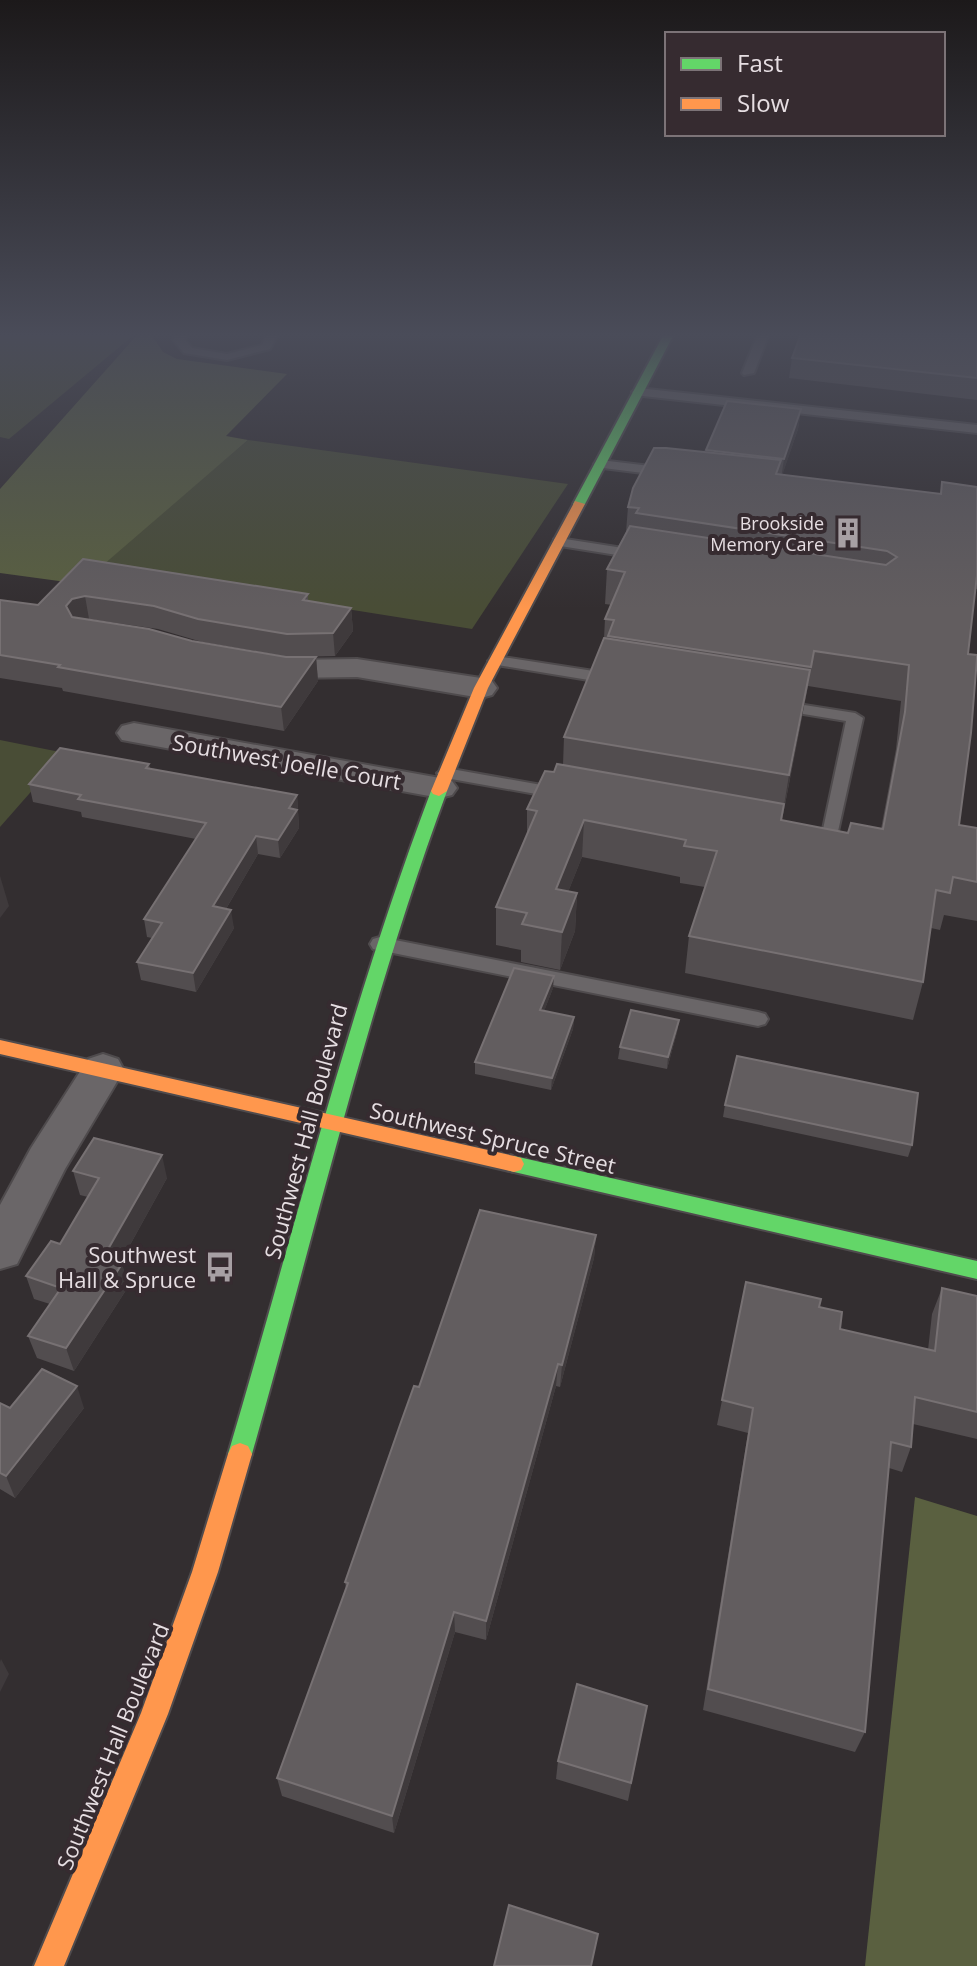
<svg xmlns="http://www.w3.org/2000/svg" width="977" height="1966" font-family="'Open Sans',sans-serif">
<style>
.green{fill:#494d36}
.forest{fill:#5a6040}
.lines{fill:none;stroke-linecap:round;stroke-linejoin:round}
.lane-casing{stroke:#4f4b4d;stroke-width:4}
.street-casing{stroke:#4f4b4d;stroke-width:4}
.fast-casing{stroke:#4f4b4d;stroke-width:4}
.slow-casing{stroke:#4f4b4d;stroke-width:4}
.lane{fill:#6a6668;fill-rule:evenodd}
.street{fill:#6a6668;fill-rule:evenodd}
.fast{fill:#63d668;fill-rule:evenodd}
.slow{fill:#ff974d;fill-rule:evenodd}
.wall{fill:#524d4f;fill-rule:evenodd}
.shaded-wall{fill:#3f3a3c}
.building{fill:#625d5f;stroke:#777173;stroke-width:2}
.labels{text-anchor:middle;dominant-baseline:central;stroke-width:8;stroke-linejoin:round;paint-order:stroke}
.far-poi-label{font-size:18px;fill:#e6dee2;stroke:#362b30;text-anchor:end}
.street-label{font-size:22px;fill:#e6dee2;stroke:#362b30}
.poi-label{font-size:22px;fill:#e6dee2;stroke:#362b30;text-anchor:end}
</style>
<rect width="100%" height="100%" fill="#332e30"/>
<g class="green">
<path d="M0,334H135L9,439L0,437Z"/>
<path d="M248,440L568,484L472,629L96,569Z"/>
<path d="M0,740L65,753L0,827Z"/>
</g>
<g class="forest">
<path d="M138,334H151L163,352L177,359L287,374L226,436L248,440L81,584L0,573V489Z"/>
<path d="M915,1497L977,1516V1966H865Z"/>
</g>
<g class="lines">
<g class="lane-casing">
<g id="lane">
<path d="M176,334H187L185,340L192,348L227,354L262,345L267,334H278L270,349L227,360L184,353L173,340Z"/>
<path d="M758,334H769L754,373L744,375L742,373Z"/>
<path d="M638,388L977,425V433L634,395L632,392Z"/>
<path d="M600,460L667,468L673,472L667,476L595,467L594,464Z"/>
<path d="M559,538L642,551L649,555L642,559L554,545V539Z"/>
<path d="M496,656L613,674L621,679L613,684L491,664L488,661Z"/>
<path d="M779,701L855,713L863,718L835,845L816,844L807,838L810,834H822L846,721L773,709V703Z"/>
<path d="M446,768L564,789L573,794L564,799L440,777L437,773Z"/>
<path d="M380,937L758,1012L765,1014L768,1019L765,1024L758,1026L373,949L370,944L373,939Z"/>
</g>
</g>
<g class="street-casing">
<g id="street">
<path d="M265,656L289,660L357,659L481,678L492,681L497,688L492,695L481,698L357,677L289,678L254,672L249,665L254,658Z"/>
<path d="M134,723L440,778L452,781L457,788L452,795L440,798L122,740L117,733L122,726Z"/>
<path d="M103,1054L118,1059L124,1070L65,1169L17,1264L0,1269V1205L31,1148L88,1059Z"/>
</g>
</g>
<g class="fast-casing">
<g id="fast">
<path d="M664,334H674L585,504L575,507L573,504Z"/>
<path d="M439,786L447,791C367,1008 315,1232 252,1454L248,1462L240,1465L232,1462L228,1454C294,1232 349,1008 431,791Z"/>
<path d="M514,1156L977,1261V1279L514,1172L507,1170L504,1164L507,1158Z"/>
</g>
</g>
<g class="slow-casing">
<g id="slow">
<path d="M575,501L585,504L488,688L447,791L439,796L433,794L431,791L474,688Z"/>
<path d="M0,1040L514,1156L521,1158L524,1164L521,1170L514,1172L0,1054Z"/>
<path d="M240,1443L248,1446L252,1454L218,1572L168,1714L64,1966H34L141,1713L192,1572L228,1454L232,1446Z"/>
</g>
</g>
<use href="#lane" class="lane"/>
<use href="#street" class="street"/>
<use href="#fast" class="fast"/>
<use href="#slow" class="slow"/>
</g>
<g class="wall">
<path d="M977,334V400L789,378L792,358Z"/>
<path d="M801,409L798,429L782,475L940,494L942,482L977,487V589H975L968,654L959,825L977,828V921L944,915L940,930L931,928L923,982L913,1020L685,973L689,936L705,887L680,883V877L582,857L568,892L577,893L575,931L560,970L521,962V950L496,945V907L527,835V809L554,772L563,765L564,737L604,638L605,619L612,605L605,604L607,569L626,532L628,507L706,452V450ZM808,686L901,701L896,749L881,829L848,833L782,820Z"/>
<path d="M83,559L308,594V601L351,608L353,631L335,656L289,657L202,642L158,629L89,619L192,641L286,657H316L318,681L284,731L63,691L62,688L0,678V600L38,605Z"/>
<path d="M149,764L150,769L297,795L299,828L280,858L258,854L226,909L234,928L196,992L141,980L137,962L152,938L147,937L144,919L196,839L82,817L81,812L33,802L29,784Z"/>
<path d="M553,988L544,1011L574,1017L573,1029L551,1090L475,1074V1062Z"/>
<path d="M679,1020L677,1032L667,1069L618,1059L620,1047Z"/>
<path d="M725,1105L912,1145L908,1157L723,1117Z"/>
<path d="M73,1171L167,1178L120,1263L122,1264L128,1287L74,1371L37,1358L28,1336L50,1304L34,1299L26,1276L60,1244L88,1197L80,1195Z"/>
<path d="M596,1235L594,1258L560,1387L556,1386L486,1640L455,1632L394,1833L282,1796L277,1778L346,1589L345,1582L419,1387Z"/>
<path d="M746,1282L819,1307L840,1329L928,1350L932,1314L942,1288L977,1296V1439L913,1424L911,1447L902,1472L889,1468L865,1732L855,1752L703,1710L748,1433L717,1425Z"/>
<path d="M0,1403L10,1408H84L15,1498L0,1489Z"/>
<path d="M647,1706L628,1801L556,1779L558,1761Z"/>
</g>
<g class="shaded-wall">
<path d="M801,409L798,429L781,479L784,459Z"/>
<path d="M85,596L89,619L72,629L66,606L72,599Z"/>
<path d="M351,608L353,631L335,656L333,633Z"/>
<path d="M316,657L318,681L284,731L281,707Z"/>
<path d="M810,670L802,717L781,824L789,775Z"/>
<path d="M297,795L299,828L280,858L278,840L289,808Z"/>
<path d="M584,820L582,857L554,927L556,889Z"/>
<path d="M256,836L258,854L217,924L213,906Z"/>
<path d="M0,876L9,906L0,918Z"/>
<path d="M577,893L575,931L560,970L562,932Z"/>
<path d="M231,910L234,928L196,992L193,973Z"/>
<path d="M554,976L553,988L540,1022V1010Z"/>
<path d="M574,1017L573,1029L551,1090L552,1078Z"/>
<path d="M679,1020L677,1032L667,1069L668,1057Z"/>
<path d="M162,1155L167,1178L110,1281L103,1258Z"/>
<path d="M596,1235L594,1258L560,1387L562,1365Z"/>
<path d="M122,1264L128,1287L74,1371L66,1348Z"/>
<path d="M558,1364L556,1386L486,1640V1621Z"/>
<path d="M77,1386L84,1408L15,1498L6,1476Z"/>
<path d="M454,1612L455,1632L394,1833L392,1816Z"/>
<path d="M1,1659L9,1674L0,1692V1662Z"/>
</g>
<g class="building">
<path d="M801,334H977V378L792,358Z"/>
<path d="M727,401L801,409L784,459L706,450Z"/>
<path d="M654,448H666L781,460L776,474L941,494L942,482L977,487V575L968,654L977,655V658L971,733L959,825L977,828V882L953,877L950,893L936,890L923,982L689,936L717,851L684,846L686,840L584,820L556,889L577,893L562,932L522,924L527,913L496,907L537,811L527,809L545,771L554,772L557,764L784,804L781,820L848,833L851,823L883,829L905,712L909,665L814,651L811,667L608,636L614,620L605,619L625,572L607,569L630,526L886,565L897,557L887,551L636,513L639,508L628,507L633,488Z"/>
<path d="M83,559L308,594L303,600L351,608L333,633L287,634L198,619L154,606L85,596L72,599L66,606L72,617L149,629L192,641L286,657H316L281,707L58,667L60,665L0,655V600L38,605Z"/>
<path d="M604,638L810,670L789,775L564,737Z"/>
<path d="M60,748L149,764L146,768L297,795L289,808L297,810L278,840L256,836L213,906L231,910L193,973L137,962L162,923L144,919L206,823L78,799L81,795L29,784Z"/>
<path d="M514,968L554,976L540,1010L574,1017L552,1078L475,1062Z"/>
<path d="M631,1010L679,1020L668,1057L620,1047Z"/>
<path d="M737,1056L918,1093L912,1145L725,1105Z"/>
<path d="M94,1138L162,1155L103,1258L122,1264L66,1348L28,1336L61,1288L26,1276L51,1241L60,1244L99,1178L73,1171Z"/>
<path d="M480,1210L596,1235L562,1365L558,1364L486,1621L454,1612L392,1816L277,1778L348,1583L345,1582L401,1422L414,1386L419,1387Z"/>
<path d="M746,1282L821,1299L819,1307L842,1312L840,1329L935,1351L942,1288L977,1296V1412L915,1397L911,1447L891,1442L865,1732L708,1689L753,1408L722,1400Z"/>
<path d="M42,1369L77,1386L6,1476L0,1473V1403L10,1408Z"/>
<path d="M577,1684L647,1706L631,1783L558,1761Z"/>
<path d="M509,1905L598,1934L591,1966H494Z"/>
</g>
<linearGradient id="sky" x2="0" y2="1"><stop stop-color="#1c191a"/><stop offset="0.55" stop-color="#4a4c59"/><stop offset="1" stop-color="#4a4c59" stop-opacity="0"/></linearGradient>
<rect width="977" height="609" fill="url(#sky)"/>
<defs>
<g id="building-bare" transform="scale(2.4)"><path d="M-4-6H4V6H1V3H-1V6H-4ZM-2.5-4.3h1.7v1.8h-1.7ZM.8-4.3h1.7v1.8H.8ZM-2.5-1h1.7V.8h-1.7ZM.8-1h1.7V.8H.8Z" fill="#a7a0a4" stroke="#362b30" stroke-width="2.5" paint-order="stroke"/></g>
<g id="bus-bare" transform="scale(2.4)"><path d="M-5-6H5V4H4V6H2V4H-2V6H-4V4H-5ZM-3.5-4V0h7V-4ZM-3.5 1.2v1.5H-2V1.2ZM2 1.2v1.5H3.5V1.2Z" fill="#a7a0a4" stroke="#362b30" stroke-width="2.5" paint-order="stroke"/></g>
</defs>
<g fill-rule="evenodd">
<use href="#building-bare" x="848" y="533"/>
<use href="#bus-bare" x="220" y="1267"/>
</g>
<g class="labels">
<g class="far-poi-label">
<text x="824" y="523">Brookside<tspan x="824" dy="21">Memory Care</tspan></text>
</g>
<g class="street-label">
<text transform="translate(287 761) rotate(10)">Southwest Joelle Court</text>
<text transform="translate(305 1131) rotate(-75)">Southwest Hall Boulevard</text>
<text transform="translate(493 1137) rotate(13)">Southwest Spruce Street</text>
<text transform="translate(112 1746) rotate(-68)">Southwest Hall Boulevard</text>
</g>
<g class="poi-label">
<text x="196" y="1254">Southwest<tspan x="196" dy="25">Hall &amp; Spruce</tspan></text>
</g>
</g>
<rect x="665" y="32" width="280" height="104" fill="#362b30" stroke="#7c7377" stroke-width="2"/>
<rect x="681" y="58" width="40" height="12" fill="#63d668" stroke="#7c7377" stroke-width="2"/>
<text x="737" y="72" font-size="24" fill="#e6dee2">Fast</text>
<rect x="681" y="98" width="40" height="12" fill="#ff974d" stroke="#7c7377" stroke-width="2"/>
<text x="737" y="112" font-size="24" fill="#e6dee2">Slow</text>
</svg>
